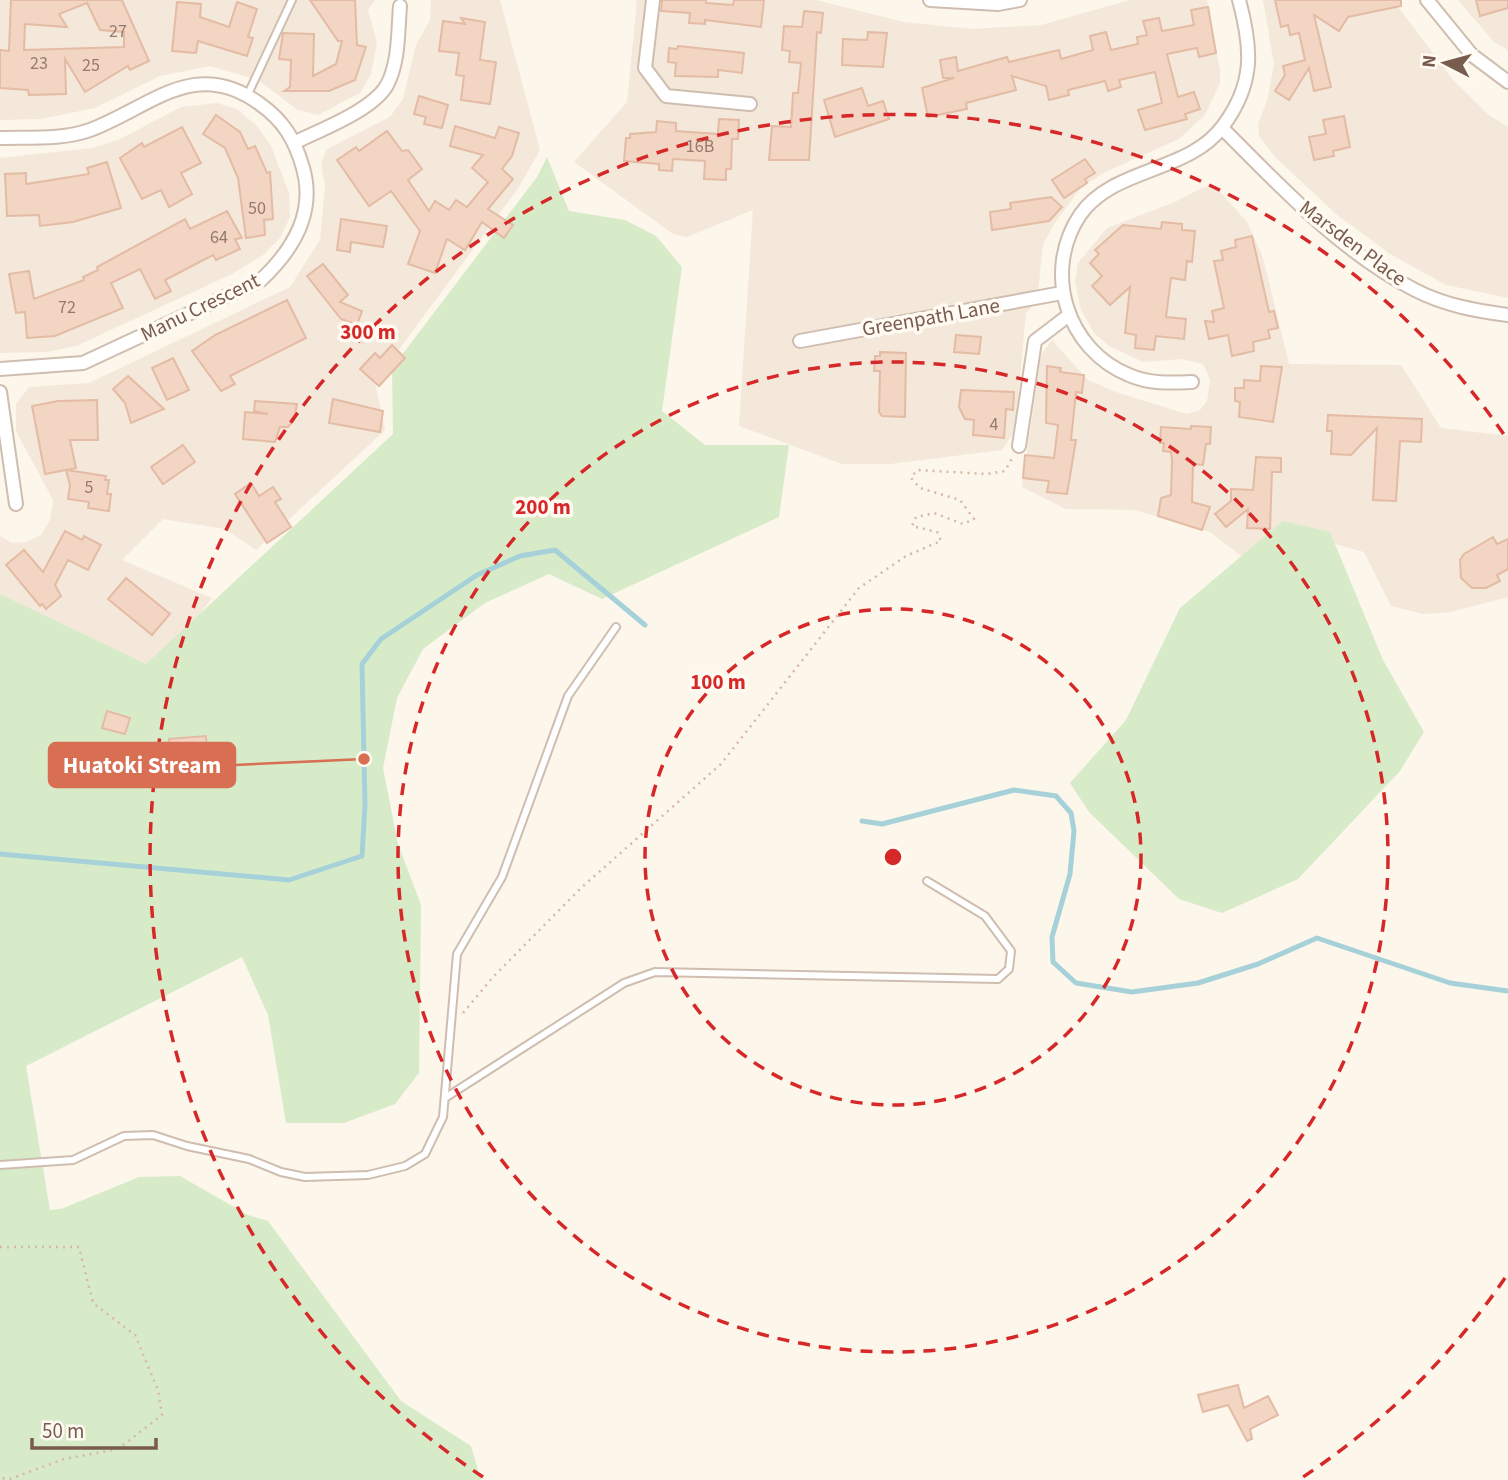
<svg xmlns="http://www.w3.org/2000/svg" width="1508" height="1480" font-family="'Source Sans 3',sans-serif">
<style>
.residential{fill:#f4e8da}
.green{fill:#d7ebc9}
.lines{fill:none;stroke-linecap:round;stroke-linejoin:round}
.stream{stroke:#a6d1d8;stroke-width:5}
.building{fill:#f2d5c3;stroke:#e4bba4;stroke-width:2;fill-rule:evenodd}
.service-casing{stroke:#cfbeb0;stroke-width:10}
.minor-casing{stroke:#cfbeb0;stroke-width:16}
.path{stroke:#d7b8a5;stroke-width:2.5;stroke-dasharray:2 5;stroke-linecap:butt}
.service{stroke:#fff;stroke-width:6}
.minor{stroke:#fff;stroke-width:12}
.ring{fill:none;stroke:#d62828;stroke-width:3.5;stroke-dasharray:12 9}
.labels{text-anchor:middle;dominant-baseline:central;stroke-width:7;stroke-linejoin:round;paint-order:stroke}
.number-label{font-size:18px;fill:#967a6b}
.street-label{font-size:21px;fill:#785c4e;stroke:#fffaf2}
.centre{fill:#d62828;stroke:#fffaf2;stroke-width:3.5}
.ring-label{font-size:21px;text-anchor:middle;font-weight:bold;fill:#d62828;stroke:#fffaf2;stroke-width:7;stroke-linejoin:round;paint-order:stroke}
.leader{fill:none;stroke:#d86f53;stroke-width:2.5}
.callout-dot{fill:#d86f53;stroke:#fffaf2;stroke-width:2.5}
.callout{fill:#d86f53;stroke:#d86f53;stroke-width:2.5}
.callout-label{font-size:23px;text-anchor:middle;font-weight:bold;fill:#fff}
</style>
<rect width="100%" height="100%" fill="#fcf6eb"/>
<g class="residential">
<path d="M0,0H375L368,10L377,43L371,74L360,93L318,115L298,110L258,80L210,66L160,76L95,108L41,119L0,120Z"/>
<path d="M431,0H500L540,150L519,187L375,382L385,430L256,550L225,529L163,519L122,560L212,598L148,682L0,665V536L12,543L26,542L41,535L50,520L53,500L16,431V404L29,387L89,383L290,287L320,240L325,187L321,163L327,149L390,117L403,99L416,45L430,20Z"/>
<path d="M637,0H816L904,22L971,29L1041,25L1130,0H1207L1220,70V83L1205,115L1179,139L1103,173L1080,189L1054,224L1043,245L1037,301L1026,313L1017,409L1012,435L1002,450L890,464H842L739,426L753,210L687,237L673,234L574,162L627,102Z"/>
<path d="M1263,0H1393L1454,81L1489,115L1508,127V298L1446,285L1390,254L1336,214L1275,157L1259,136L1258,124L1267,101L1274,64Z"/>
<path d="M1458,0H1508V50L1494,42Z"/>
<path d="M217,103L237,109L257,126L271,146L289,193L290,217L280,238L263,255L232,274L76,346L47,352L0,353V158L92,148L118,140L181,107Z"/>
<path d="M1215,186L1247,222L1263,258L1289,364L1401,365L1441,428L1508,436V597L1451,612L1423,614L1391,606L1364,552L1282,529L1249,562L1210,532L1135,510L1066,509L1022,487L1041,355L1052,340L1088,380L1116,392L1187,414L1200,410L1207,401L1210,380L1203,364L1181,359L1143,362L1109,346L1094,333L1081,310L1075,282L1078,263L1107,228L1175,202L1204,187Z"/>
</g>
<g class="green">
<path d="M547,157L569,211L625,220L656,236L682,267L662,411L705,445H789L779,517L602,599L549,574L485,603L423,649L397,698L383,768L398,844L421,905L419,1073L395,1104L344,1123H286L268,1015L242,957L26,1066L50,1210L61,1209L139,1177L180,1176L248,1215L268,1221L401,1401L471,1446L481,1480H0V594L146,664L393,434L392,368L537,177Z"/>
<path d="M1283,521L1330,532L1383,660L1424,732L1400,771L1298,879L1222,913L1179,899L1089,812L1070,783L1126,720L1180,608Z"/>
</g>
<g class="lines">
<g class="stream">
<path d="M862,821L882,824L1014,790L1056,796L1071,813L1074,831L1070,874L1052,937L1053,962L1076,983L1132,992L1198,983L1258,964L1317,938L1450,983L1508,991"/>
<path d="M0,854L289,880L362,856L365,805L362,664L381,639L477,575L520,556L555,550L645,625"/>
</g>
</g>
<g class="building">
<path d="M11,0H122L149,61L130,70L128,66L85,92L65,59L66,94L29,95L28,90L0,88V50L9,51ZM87,3L100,30L124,32V47L24,50L25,24L67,27L59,14Z"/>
<path d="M310,0H355L357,45L366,47L355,80L329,91H284L290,87L291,60L279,59L283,33L314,34L313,76L336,64L342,41H338Z"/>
<path d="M662,0H706V3L733,5L734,0H764L761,27L705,20V24L689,23L690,13L661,11Z"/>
<path d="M1275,0H1401V6L1348,17L1339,31L1314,15L1331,87L1314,91L1309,68L1289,100L1275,91L1285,75L1283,66L1305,60L1299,33L1290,35L1288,25L1281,27Z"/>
<path d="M1476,0H1508V8L1480,16Z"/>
<path d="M177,2L201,4L200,17L229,27L237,2L257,9L248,37L253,38L247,56L198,41L196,53L172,51Z"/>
<path d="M1208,7L1216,53L1199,57L1197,48L1167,54L1178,97L1194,92L1200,109L1185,114L1187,119L1145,130L1138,110L1162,103L1155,72L1119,80L1121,87L1108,91L1105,81L1068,90L1069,95L1049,100L1046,86L1012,76L1016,90L966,103L967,109L928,117L922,88L954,78H943L940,60L956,57L958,71L1007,57L1009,62L1059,50L1061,59L1093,50L1090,36L1106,32L1111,50L1138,44L1137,37L1147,35L1143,21L1159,18L1162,31L1194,25L1191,10Z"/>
<path d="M804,11L823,13L821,33L817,32L809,160H769L772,126L791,127L793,93H798L801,63L789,62L790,51L782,50L784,26L802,27Z"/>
<path d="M461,18L485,22L480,60L496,62L490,104L461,100L464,76L456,75L459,53L439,51L443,21L465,24Z"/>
<path d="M868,32L887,33L883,67L842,65L843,39L867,40Z"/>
<path d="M678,46L744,53L742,73L718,70V77L675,76L676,63L668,62L669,48L677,49Z"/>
<path d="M862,88L868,106L883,101L889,119L835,137L824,100Z"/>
<path d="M419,96L448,105L442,128L424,124L426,117L414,114Z"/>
<path d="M216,115L240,132L248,149L255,146L267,173L270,172L273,219L264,220L265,235L246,238L238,178L225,148L203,134Z"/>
<path d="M1344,116L1350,147L1333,151L1334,156L1314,160L1309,137L1326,134L1323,120Z"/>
<path d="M719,119L739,120L738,139H732L731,169H726V180L704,179L705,161L673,159L672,171L659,170V164L624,161L626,138H630V134L656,132L657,121L676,123V131L718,134Z"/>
<path d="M455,126L495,138L499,127L519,133L512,156L502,169L513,179L488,209L513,225L504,238L482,222L465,250L447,239L435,273L408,264L420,231L391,191L369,206L337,160L356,147L359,151L387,131L402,151L408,150L422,169L408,180L429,211L435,201L449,210L456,200L467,207L488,182L472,168L483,155L450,146Z"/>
<path d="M182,127L201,163L181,173L192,194L169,207L161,190L142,199L120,158L142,143L144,147Z"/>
<path d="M1085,159L1095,173L1085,179L1087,183L1064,198L1052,180Z"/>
<path d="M107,162L121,208L73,222L40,226L39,215L7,216L5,174L26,173V184L89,174L87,168Z"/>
<path d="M1051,197L1062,207L1049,221L992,230L990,212L1011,209L1010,203Z"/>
<path d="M227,211L242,238L235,239L240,249L216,260L213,255L165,280L171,291L155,299L140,269L111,283L123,308L55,336L27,338L25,312L16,313L9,274L29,271L34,299L84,280L83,277L98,270L97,267L185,219L190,229Z"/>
<path d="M341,219L387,226L383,247L351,242L350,252L337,250Z"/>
<path d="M1162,222L1182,224V230L1195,231L1192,262L1187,261L1185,280L1171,278L1166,317L1186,319L1184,339L1156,336L1154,350L1135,348L1136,335L1125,333L1130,287L1110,305L1092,286L1102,276L1090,263L1099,254L1095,250L1123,225L1161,229Z"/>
<path d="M1252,236L1269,312L1274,311L1278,328L1268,330L1270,338L1253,342L1254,351L1232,356L1228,335L1209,339L1205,321L1214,322L1212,311L1224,308L1214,261L1223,260L1221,251L1236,247L1235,240Z"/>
<path d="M323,264L348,295L340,302L362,311L357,325L341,319L307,276Z"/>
<path d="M287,300L306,338L230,376L235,384L221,391L192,351L215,335Z"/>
<path d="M956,335L981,337L979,354L954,352Z"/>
<path d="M392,345L405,358L379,386L360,369L375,353L380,358Z"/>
<path d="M880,352L906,353L905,417L882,416L879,412L880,371H874L875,356H880Z"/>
<path d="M173,358L189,390L167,400L152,368Z"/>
<path d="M1047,366L1061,368L1060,372L1084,375L1082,393L1076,392L1071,440H1076L1067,494L1047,492L1049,481L1023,478L1025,455L1054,458L1058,425L1046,423Z"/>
<path d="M1261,366L1282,367L1273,422L1239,417L1240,402L1235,401V388H1244V380L1260,381Z"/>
<path d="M128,376L164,409L131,423L125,403L113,389Z"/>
<path d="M961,390L1014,392L1013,410L1006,409L1004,438L973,435L974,420L965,419L959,407Z"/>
<path d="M333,399L383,411L380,432L329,423Z"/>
<path d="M97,400L98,440H70L76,468L67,470L106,476L105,480H109L107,494H111L109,511L88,508L89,502L68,499L70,485L66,470L45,474L32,406L58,401Z"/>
<path d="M255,401L297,404L294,420L288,427H280L275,442L243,439L245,412L268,414L254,411Z"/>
<path d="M1328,415L1422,419L1421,442L1400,441L1396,501L1373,500L1377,428L1351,455L1331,454L1332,431H1327Z"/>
<path d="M1191,426L1211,427L1210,444H1206L1203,465L1193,464L1192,502L1210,507L1202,530L1158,516L1161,498L1171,495L1172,460L1171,452L1163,451L1164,443H1160L1161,427L1191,429Z"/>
<path d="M183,445L195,462L163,484L151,467Z"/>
<path d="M1256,457L1281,458V472H1272L1270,529L1247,528L1248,509L1226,527L1215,514L1231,501V489L1253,490Z"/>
<path d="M251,483L259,496L273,487L281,499L275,502L291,527L267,543L235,494Z"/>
<path d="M65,531L82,540L84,536L101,545L88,570L68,560L55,585L61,596L46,609L42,604L40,606L6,565L24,550L43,572Z"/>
<path d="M1493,537L1497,544L1508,539V569L1497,575L1500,581L1486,588H1472L1461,578L1460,560L1464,554Z"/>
<path d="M126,578L170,614L152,635L108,599Z"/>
<path d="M107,711L130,718L125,734L102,728Z"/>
<path d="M206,736L207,760L182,761L183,767L169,768V762L159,763L158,744L169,743V739Z"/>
<path d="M1238,1385L1244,1408L1268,1396L1278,1415L1250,1429L1252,1439L1247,1441L1228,1405L1203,1412L1198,1395Z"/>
</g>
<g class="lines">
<g class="service-casing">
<g id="service">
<path d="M248,94L292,0"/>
<path d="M445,1098L624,983L655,972L998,979L1009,969L1011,951L985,916L927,881"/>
<path d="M0,1165L73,1160L124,1136L153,1135L187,1146L249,1159L281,1172L305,1177L368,1175L405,1166L425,1154L443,1117L457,954L502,877L568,696L616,627"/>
</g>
</g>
<g class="minor-casing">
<g id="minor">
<path d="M653,0L645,68L666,96L750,104"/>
<path d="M930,0L998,4L1020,0"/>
<path d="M1427,0L1472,55L1508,82"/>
<path d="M1222,128C1280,186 1341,252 1415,290C1444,305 1476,311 1508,315"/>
<path d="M0,138C29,137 62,140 90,130C151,107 195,56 260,104C284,121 295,140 303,168C316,213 293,250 261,280L83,363L0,369"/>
<path d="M296,142C322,129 373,110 387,85C399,63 398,31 400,6"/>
<path d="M800,341L1062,293"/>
<path d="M1192,382C1170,383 1149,384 1129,375C1067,350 1042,272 1080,215C1113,167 1189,173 1223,126C1255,83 1252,48 1239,0"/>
<path d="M0,392L16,504"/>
<path d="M1019,446L1035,341L1069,315"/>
</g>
</g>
<g class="path">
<path d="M463,1013L493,977L581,888L721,764L859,588L906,556L941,541L937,532L912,526L916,517L934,513L963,524L974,519L960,500L920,488L911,478L917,470L987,474L1005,471L1012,458"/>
<path d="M0,1247H79L93,1303L135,1335L158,1390L162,1415L118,1449L64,1459L10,1479L0,1478"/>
</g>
<use href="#service" class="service"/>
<use href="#minor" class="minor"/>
</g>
<g class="ring">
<circle cx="893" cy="857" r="248"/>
<circle cx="893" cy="857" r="495"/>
<path d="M1505 1278A743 743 0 0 1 1303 1477M483 1477A743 743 0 1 1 1505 436"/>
</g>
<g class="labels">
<g class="number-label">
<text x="118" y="31">27</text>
<text x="39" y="63">23</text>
<text x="91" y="65">25</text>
<text x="700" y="146">16B</text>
<text x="257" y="208">50</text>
<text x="219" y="237">64</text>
<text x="67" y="307">72</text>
<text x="994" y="424">4</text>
<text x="89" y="487">5</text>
</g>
<g class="street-label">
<text transform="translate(1353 243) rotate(37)">Marsden Place</text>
<text transform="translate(200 307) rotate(-26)">Manu Crescent</text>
<text transform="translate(931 317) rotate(-10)">Greenpath Lane</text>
</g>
</g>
<circle cx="893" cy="857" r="10" class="centre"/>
<g class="ring-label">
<text x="368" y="339">300 m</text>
<text x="543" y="514">200 m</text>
<text x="718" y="689">100 m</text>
</g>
<path class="leader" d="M364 759L235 765"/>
<circle class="callout-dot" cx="364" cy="759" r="7"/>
<rect class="callout" x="49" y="743" width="186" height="44" rx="7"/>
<g class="callout-label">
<text x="142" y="773">Huatoki Stream</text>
</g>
<g transform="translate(1445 63) rotate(276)" stroke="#fffaf2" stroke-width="5" paint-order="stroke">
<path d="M0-5L12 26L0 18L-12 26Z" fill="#785c4e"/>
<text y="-10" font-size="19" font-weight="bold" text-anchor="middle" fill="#785c4e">N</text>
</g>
<path d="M32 1438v10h124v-10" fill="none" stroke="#785c4e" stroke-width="3.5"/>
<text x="42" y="1438" font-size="21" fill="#785c4e" stroke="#fffaf2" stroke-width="5" paint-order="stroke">50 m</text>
</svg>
